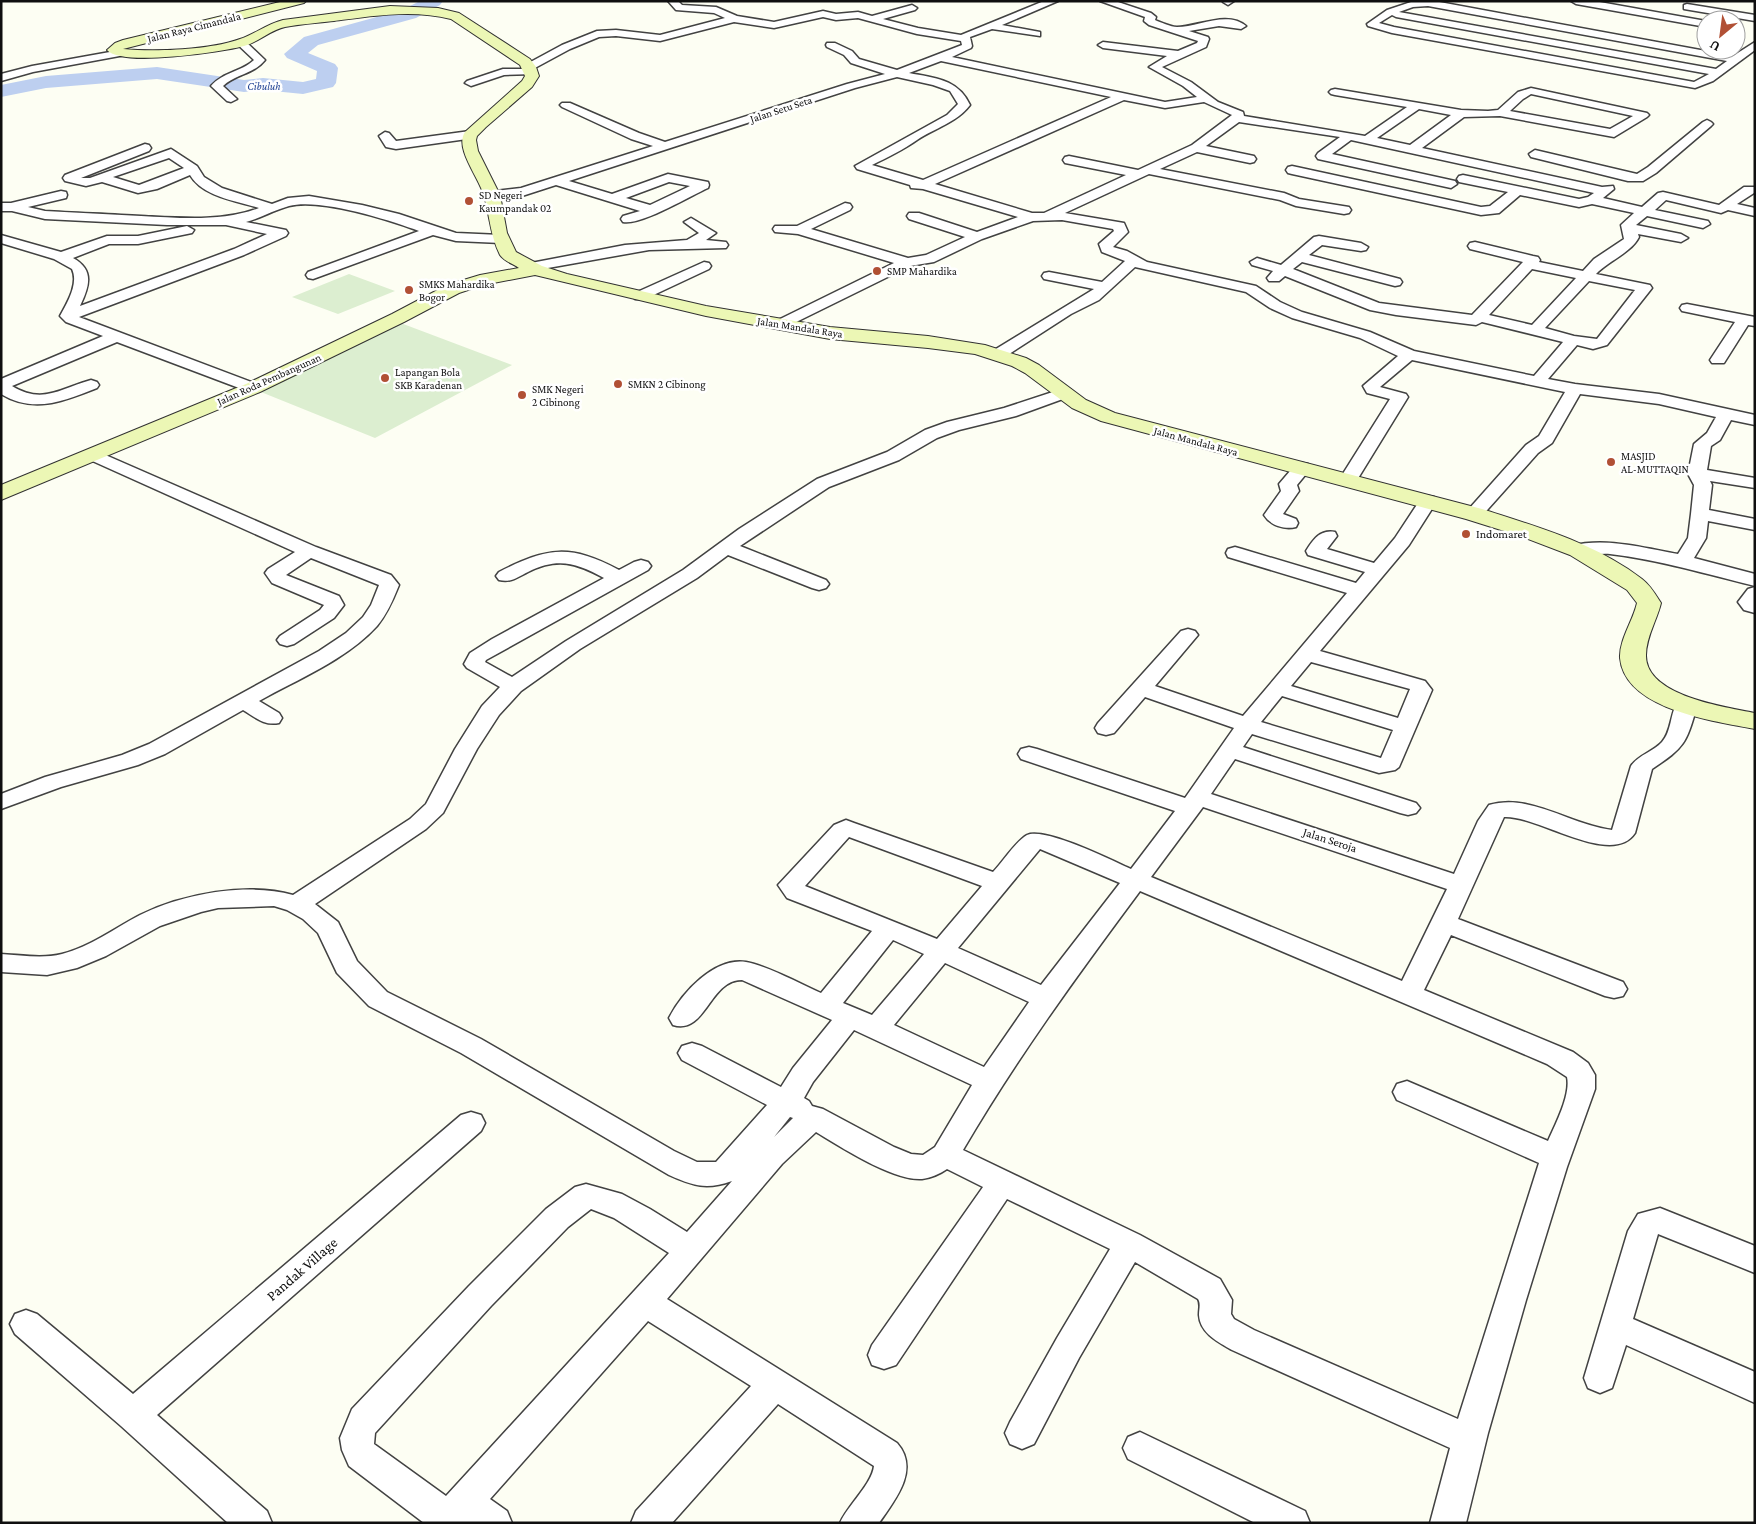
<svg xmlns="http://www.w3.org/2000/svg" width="1756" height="1524" font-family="'Crimson Pro',serif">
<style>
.pitch{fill:#dceed0}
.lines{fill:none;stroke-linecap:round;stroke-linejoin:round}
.river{fill:#bdcff0;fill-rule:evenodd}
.street-casing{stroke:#424242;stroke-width:3}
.secondary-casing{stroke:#313131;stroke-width:2}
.street{fill:#fff;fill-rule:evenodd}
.secondary{fill:#ecf7b5;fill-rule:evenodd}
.poi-dot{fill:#b15035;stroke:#fff;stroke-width:2}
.labels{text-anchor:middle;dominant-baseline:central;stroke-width:5;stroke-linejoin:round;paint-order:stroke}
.far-street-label{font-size:11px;fill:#0f0f0f;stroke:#fff}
.far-water-label{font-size:11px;font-style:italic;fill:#254695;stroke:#fff}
.far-poi-label{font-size:11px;fill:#0f0f0f;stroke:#fff;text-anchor:start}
.poi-label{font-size:12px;fill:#0f0f0f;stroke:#fff;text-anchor:start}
.street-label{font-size:12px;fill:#0f0f0f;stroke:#fff}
.near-street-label{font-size:15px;fill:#0f0f0f;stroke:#fff}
</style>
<rect width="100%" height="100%" fill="#fdfef3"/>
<g class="pitch">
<path d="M349,274L395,291L338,314L292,297Z"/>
<path d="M398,322L512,365L375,438L256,390Z"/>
</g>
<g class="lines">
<path class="river" d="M420,1H443L440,5L416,18L318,45L308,53L335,64L338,68L336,83L333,87L303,94L263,90L244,92L157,79L46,88L1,97V85L46,76L157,67L244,80L263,78L303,82L316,79L317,71L287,58L284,54L304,37L402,10Z"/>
<g class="street-casing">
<g id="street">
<path d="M668,1H678L682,5L716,7L737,16L774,22L823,11L836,14L858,12L872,16L912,5L917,8L915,10L883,19L918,28L961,35L1044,1H1058L1002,25L1040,32V36L992,29L970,37L972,46L971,48L952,57L1165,102L1197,97L1183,86L1149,67L1167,56L1103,48L1098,45L1103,42L1178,51L1197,43L1198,41L1149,25L1144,21L1145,17L1100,1H1115L1151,13L1156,17L1155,20C1160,22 1171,27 1177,27C1197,27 1228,10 1246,26L1241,29L1219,26L1189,31L1208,37L1209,39L1206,47L1162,67L1191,82L1218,102L1243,112L1244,116L1365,136L1407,107L1335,95L1331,94L1329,92L1331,90L1335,89L1461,110L1488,111L1498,110L1518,92L1531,88L1647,113L1649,115L1647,117L1614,137L1500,116L1464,117L1422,148L1602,187L1613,186L1614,189L1603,198L1642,207L1658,193L1663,192L1719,205L1744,187H1754V193L1737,204L1755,208V216L1728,210L1721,213L1666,200L1655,210L1708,221L1710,224L1703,228L1647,216L1636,225L1681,234L1688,238L1681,242L1638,234L1639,237C1631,253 1608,261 1596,274L1650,285L1652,288L1607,345L1593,349L1577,345L1548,379L1575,384L1659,394L1755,415V425L1731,420L1720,440L1711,446L1707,470L1755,478V488L1710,481L1712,485L1709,510L1755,519V530L1708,521L1706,538L1694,558L1755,574V586C1707,574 1659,560 1610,554C1597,553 1584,557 1571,554L1569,550L1571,546C1606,537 1643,548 1678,554L1688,538L1691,514L1694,485L1688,474L1694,444L1707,433L1716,417L1659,404L1580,394L1552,443L1538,453L1480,518L1474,519L1468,518L1465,514L1468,510L1526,445L1539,436L1565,392L1412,360L1380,387L1406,394L1408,397L1357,480L1354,484L1348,485L1342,484L1339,480L1390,399L1367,393L1363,386L1398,356L1360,338L1292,318L1270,308L1246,292L1135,267L1099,300L1071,314L1003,358H991L989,355L991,352L1094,289L1044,279L1042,276L1044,273L1049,272L1102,282L1125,261L1102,252L1099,244L1114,231L1113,229L1062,220L1033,221L982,239L934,262L910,266L784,328H774L771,325L774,322L894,263L798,234L775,232L773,229L775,226H797L845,203L850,204L852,207L850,210L811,229L908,258L926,255L965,237L909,219L907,216L909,213H919L977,232L1018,217L923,189L911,188L910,185L857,169L855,166L947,115L958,104L950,91L933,85L897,77L855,88L569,181L612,194L668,174L708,182L709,185L708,188C690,196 640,226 623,222L621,219L623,216L640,211L556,185L522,196L487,198L486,195L487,192L521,188L653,146L631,139L562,107L560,105L562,103H570L639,133L665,142L847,84L885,74L851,63L844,55L827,47L826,45L827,43H835L852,51L859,59L897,70L962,45L961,41L917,34L858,18L836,20L823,17L774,28L734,22L660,41L616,36L599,37L570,49L533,69L536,72L535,74L504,75L471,86L465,83L467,81L503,69H525V65L562,45L597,31L616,30L660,35L725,18L714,13L676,10ZM941,61L1111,97L923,180L872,165C888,157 903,150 917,140C935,128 956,123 970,105C958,79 935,78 909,73ZM1531,94L1633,116L1610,129L1510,111L1523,99ZM1124,100L1165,108L1204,102L1232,115L1192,145L1138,170L1069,156L1065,157L1063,160L1065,163L1126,175L1044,213H1032L935,184ZM1419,109L1451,115L1410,145L1377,138ZM1239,122L1340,137L1318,153L1316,156L1318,159L1451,188L1457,184L1455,181L1332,154L1351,140L1594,193L1588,197L1579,199L1463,175L1459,176L1457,179L1459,182L1508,192L1490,206L1481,207L1292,166L1288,167L1286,170L1288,173L1292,174L1481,215L1499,213L1520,195L1579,207L1592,204L1634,213L1621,225L1624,239L1594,259L1583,271L1539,262L1540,260L1538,257L1533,256L1475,242L1470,243L1468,246L1470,249L1523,262L1472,315L1379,303L1293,269L1302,262L1395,286L1400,285L1402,282L1400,279L1309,255L1322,245L1361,251L1366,250L1368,247L1361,243L1319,236L1314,237L1281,265L1257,258L1250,262L1252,265L1273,271L1267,278L1269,281H1279L1285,276L1370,310L1396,315L1476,325L1482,322L1563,342L1534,376L1414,351L1370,332L1302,312L1280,302L1256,286L1147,262L1127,251L1113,247L1128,232L1124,223L1065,213L1149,174L1280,200L1296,206L1344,214L1349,213L1351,210L1349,207L1299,199L1284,193L1160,169L1197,152L1250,163L1254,162L1256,159L1254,156L1206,146ZM669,182L690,186L650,205L626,198ZM1532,269L1576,278L1532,325L1489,315ZM1589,281L1635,290L1597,339L1574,336L1545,328Z"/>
<path d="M1234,1L1228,5L1223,2L1224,1Z"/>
<path d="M1414,1H1434L1733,56L1755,42V50L1713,81L1695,88L1392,33L1368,26L1367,24L1387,10ZM1428,6L1727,61L1716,69L1399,12L1413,7ZM1392,15L1396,17L1709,74L1694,82L1394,27L1379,23Z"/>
<path d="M1571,1H1594L1706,21V27L1576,4Z"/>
<path d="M1687,4L1755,15V21L1684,9V5Z"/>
<path d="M241,40L245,41L265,60C254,74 236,74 223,86L237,99L231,102L227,101L211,86C223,72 241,72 254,60L236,43Z"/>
<path d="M121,50L126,53L125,55L33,72L1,81V74L32,66Z"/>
<path d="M1707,120L1711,122L1713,124L1711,126L1656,173L1643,181H1628L1531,157L1529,154L1535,150L1637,174L1648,167L1703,122Z"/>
<path d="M470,131L474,132L476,135L474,138L396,149L386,147L379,136L385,132L389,133L396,141Z"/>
<path d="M145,144L149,145L151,148L149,151L81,178H90L171,149L197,166L204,177L222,188L272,204L288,198L309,196L362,205L399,214L456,233L501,235L508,239L501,243L456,241L433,235L313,279L308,278L306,275L308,272L419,231C389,220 320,198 289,206C274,210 261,218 246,222L286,230L288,233L286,236L244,255L79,317L259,385L261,388L259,391H247L117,342L12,386C43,405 61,388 91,380L97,382L99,385L97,388C64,401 34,414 1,394V379L103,336L66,322L60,316C67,303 79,284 72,269L54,259L1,243V235L61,252L107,236H138L187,226L194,230L192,233L138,244H109L73,258C95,270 89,287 80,306L234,249L267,234L226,225H167L45,219L12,211H1V203H11L61,191L66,192L67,195L66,198L28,207L45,211C77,213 109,214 141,216C180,218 223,222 259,208C237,201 203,197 190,175L157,189L138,193L102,182L86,186L65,181L63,178L65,175ZM169,158L184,168L139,185L113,177Z"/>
<path d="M691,218L716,233L706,240L726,242L728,245L726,248L649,250L531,271L526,270L524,267L526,264L531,263L625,245L687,240L699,233L684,222Z"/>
<path d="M704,262L709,263L711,266L709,269L645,299H635L633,296L635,293Z"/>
<path d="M1687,304L1755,317V326L1748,325L1724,363H1712L1710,360L1735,322L1682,311L1680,308L1682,305Z"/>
<path d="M1065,388L1071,390L1073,393L1071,396L1016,416L959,430L937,438L899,460L829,487L740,546L826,580L829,584L826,588L819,590L812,588L728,555L697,578L580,649L521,691L499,715L477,749L443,813L426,829L315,904L338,922L357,961L387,992L481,1039L674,1151L697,1162H716L767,1105L682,1060L678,1053L682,1046L692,1043L702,1046L781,1087L793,1068L832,1020L742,980C709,980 706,1035 673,1025L669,1018C682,993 714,957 746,962C765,965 801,984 821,993L872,931L787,898L778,885L834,825L846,820L854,823L993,872C1002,863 1016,841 1027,835C1045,827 1111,860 1131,869L1175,811L1021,759L1018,754L1021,749L1029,747L1037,749L1185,798L1234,728L1145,697L1114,733L1106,735L1098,733L1095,728L1098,723L1181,631L1188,629L1195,631L1198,635L1155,686L1243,716L1347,593L1228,557L1226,553L1228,549L1235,547L1242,549L1356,583L1365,572L1308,555L1306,551C1313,540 1320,529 1335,532L1337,536L1327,549L1374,563L1395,538L1422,497L1428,496L1434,497L1437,501L1409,545L1320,651L1425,681L1432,690L1399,767L1395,770L1379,773L1252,734L1243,747L1416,803L1420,808L1416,813L1408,815L1400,813L1235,759L1211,794L1454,874L1478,821L1489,805C1531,793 1570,825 1612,830L1631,766C1638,755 1653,752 1662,742C1672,731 1670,713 1678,701L1686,700L1694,701L1697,706C1686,744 1685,747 1652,769L1635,833C1612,868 1538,815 1504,817L1458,919L1623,982L1627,989L1623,996L1614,998L1605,996L1451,935L1424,990L1573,1052L1588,1063L1595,1075V1089L1567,1167L1526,1300L1488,1433L1466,1523H1430L1450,1448L1232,1350C1218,1342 1200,1333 1199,1315C1199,1308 1201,1304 1198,1299L1135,1262L1079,1358L1034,1444L1022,1449L1010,1444L1005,1433L1010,1422L1057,1338L1110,1249L1007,1199L896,1365L884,1369L872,1365L868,1355L872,1345L983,1187L947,1169C940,1174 930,1178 922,1179C893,1181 841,1147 816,1132L782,1164L667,1299L897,1443C920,1469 896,1499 879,1523H840C848,1505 872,1484 874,1466L778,1404L672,1523H631L636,1511L751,1386L648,1321L490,1499L507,1511L512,1523H424L349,1466L342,1450L340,1438L352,1409L469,1286L546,1209L575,1187L586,1184L622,1194L650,1209L687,1232L732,1181C707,1190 693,1186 669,1175L461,1053L369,1006L337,973L318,933L303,919L287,910L274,906L218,908L201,912L160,926L106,956L77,968L47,975L1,972V954C21,955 42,959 62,954C90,947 115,928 140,915C183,894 247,882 293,895L410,819L426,804L455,749L482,706L500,687L467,668L464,664L470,653L492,639L604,578C576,563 558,557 528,572C518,577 511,583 499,580L496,576L499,572C548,547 570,544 619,570L634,562L641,560L648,562L651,566L648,570L486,660L485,662L512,677L566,641L683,570L739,529L817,479L887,452L925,430L947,422L1004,408ZM1311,662L1410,689L1398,718L1291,686ZM1282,696L1393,730L1381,758L1261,722ZM1203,807L1447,889L1402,981L1151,877ZM849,837L982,886L937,939L805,886ZM1040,849L1120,883L1041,985L958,948ZM1140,891L1547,1064L1567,1077C1571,1095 1555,1125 1548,1141L1407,1081L1397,1084L1393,1092L1397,1100L1539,1163L1458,1419L1254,1330L1234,1319L1231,1314L1232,1300L1220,1279L1140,1235L963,1150C1017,1058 1076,977 1140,891ZM893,940L924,954L872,1015L843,1003ZM945,963L1029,1002L984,1067L894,1025ZM854,1030L972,1085L935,1147L923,1155L911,1154L894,1147L823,1109L812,1106L809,1101L804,1098L813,1082ZM790,1117L793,1118L774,1137ZM591,1209L614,1218L669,1253L446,1496L374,1444L375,1433L491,1306L568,1227Z"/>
<path d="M94,450L316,547L391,575L399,585C393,600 387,614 377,626C346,660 298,679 259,701L279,713L282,718L279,723C264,726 255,717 243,710L165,754L138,765L61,787L1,809V794L45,777L122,755L149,744L319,651L346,633L363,617L371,605L379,585L311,558L286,575L339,596L344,605L334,618L294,644L287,646L280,644L277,640L280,636L320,610L324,605L272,583L265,573L268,569L295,552L88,459L85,455L88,451Z"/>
<path d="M1302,463L1308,464L1311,468L1297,485L1299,491L1283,514L1296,519L1298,523L1296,527C1284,530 1270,525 1264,515L1281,491L1279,484L1296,464Z"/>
<path d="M1755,587V613L1744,610L1738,602L1748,589Z"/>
<path d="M471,1112L481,1115L485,1123L481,1131L157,1415L267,1511L272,1523H228L121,1426L15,1334L10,1324L15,1314L26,1310L37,1314L133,1394L461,1115Z"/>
<path d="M1660,1208L1755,1246V1273L1658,1234L1633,1319L1755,1372V1403L1626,1345L1612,1388L1600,1393L1588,1388L1584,1378L1628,1231L1638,1214Z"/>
<path d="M1140,1432L1305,1511L1310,1523H1255L1128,1459L1123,1448L1128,1437Z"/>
</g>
</g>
<g class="secondary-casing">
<path id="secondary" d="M284,1H306L304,3L123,49C155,52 210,50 240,39C255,34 267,24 283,20L390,6L438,8L459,13L530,59L536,67L539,76L532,87L486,127L477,136L476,140L478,151L500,195L507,233L516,252L542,266L567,274L706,306L830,327L928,336L985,345L1026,358L1039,365L1086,400L1115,413L1482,509C1537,527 1595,543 1642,579C1650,585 1656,595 1661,603C1657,620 1646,637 1646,655C1645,696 1725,707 1755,713V729C1715,721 1625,710 1620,658C1619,640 1633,621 1637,603L1627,590L1570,555L1520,536L1466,519L1101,421L1072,408L1025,373L1012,366L975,354L928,348L830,339L706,316L535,275L483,285L459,293L404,322L260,392L1,500V485L246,384L392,314L447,285L480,275L519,268C513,264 504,261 500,255C490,236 490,216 484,196C480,179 454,148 465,132L522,81L525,76L520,65L451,19C412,9 373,16 334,21C318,23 301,24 285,27C271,30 258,42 244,46C222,52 121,67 107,50L115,43L123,40Z"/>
</g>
<use href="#street" class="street"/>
<use href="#secondary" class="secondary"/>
</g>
<g class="poi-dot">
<circle cx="469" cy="201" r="5"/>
<circle cx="877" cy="271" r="5"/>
<circle cx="409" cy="290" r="5"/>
<circle cx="385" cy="378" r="5"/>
<circle cx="618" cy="384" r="5"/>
<circle cx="522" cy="395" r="5"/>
<circle cx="1611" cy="462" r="5"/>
<circle cx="1466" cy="534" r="5"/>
</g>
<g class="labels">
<g class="far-street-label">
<text transform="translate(194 27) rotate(-14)">Jalan Raya Cimandala</text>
<text transform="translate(781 109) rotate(-18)">Jalan Setu Seta</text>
<text transform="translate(800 327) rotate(9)">Jalan Mandala Raya</text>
<text transform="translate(269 379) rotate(-24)">Jalan Roda Pembangunan</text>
<text transform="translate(1196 441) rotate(15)">Jalan Mandala Raya</text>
</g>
<g class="far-water-label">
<text x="264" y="86">Cibuluh</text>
</g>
<g class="far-poi-label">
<text x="479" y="195">SD Negeri<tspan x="479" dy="13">Kaumpandak 02</tspan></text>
<text x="887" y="271">SMP Mahardika</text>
<text x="419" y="284">SMKS Mahardika<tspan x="419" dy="13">Bogor</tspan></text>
<text x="395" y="372">Lapangan Bola<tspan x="395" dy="13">SKB Karadenan</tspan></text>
<text x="628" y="384">SMKN 2 Cibinong</text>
<text x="532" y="389">SMK Negeri<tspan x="532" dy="13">2 Cibinong</tspan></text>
<text x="1621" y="456">MASJID<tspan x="1621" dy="13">AL-MUTTAQIN</tspan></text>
</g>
<g class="poi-label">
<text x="1476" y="534">Indomaret</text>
</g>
<g class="street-label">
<text transform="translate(1330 840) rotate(18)">Jalan Seroja</text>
</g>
<g class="near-street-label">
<text transform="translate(302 1269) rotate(-41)">Pandak Village</text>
</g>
</g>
<rect width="1756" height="1524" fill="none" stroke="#0f0f0f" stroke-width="5"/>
<g transform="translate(1721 35) rotate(209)"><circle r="24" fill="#ffffff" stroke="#9f9f9f"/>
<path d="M0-4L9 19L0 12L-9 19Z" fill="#b15035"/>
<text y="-8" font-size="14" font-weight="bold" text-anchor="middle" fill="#0f0f0f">U</text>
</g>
</svg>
